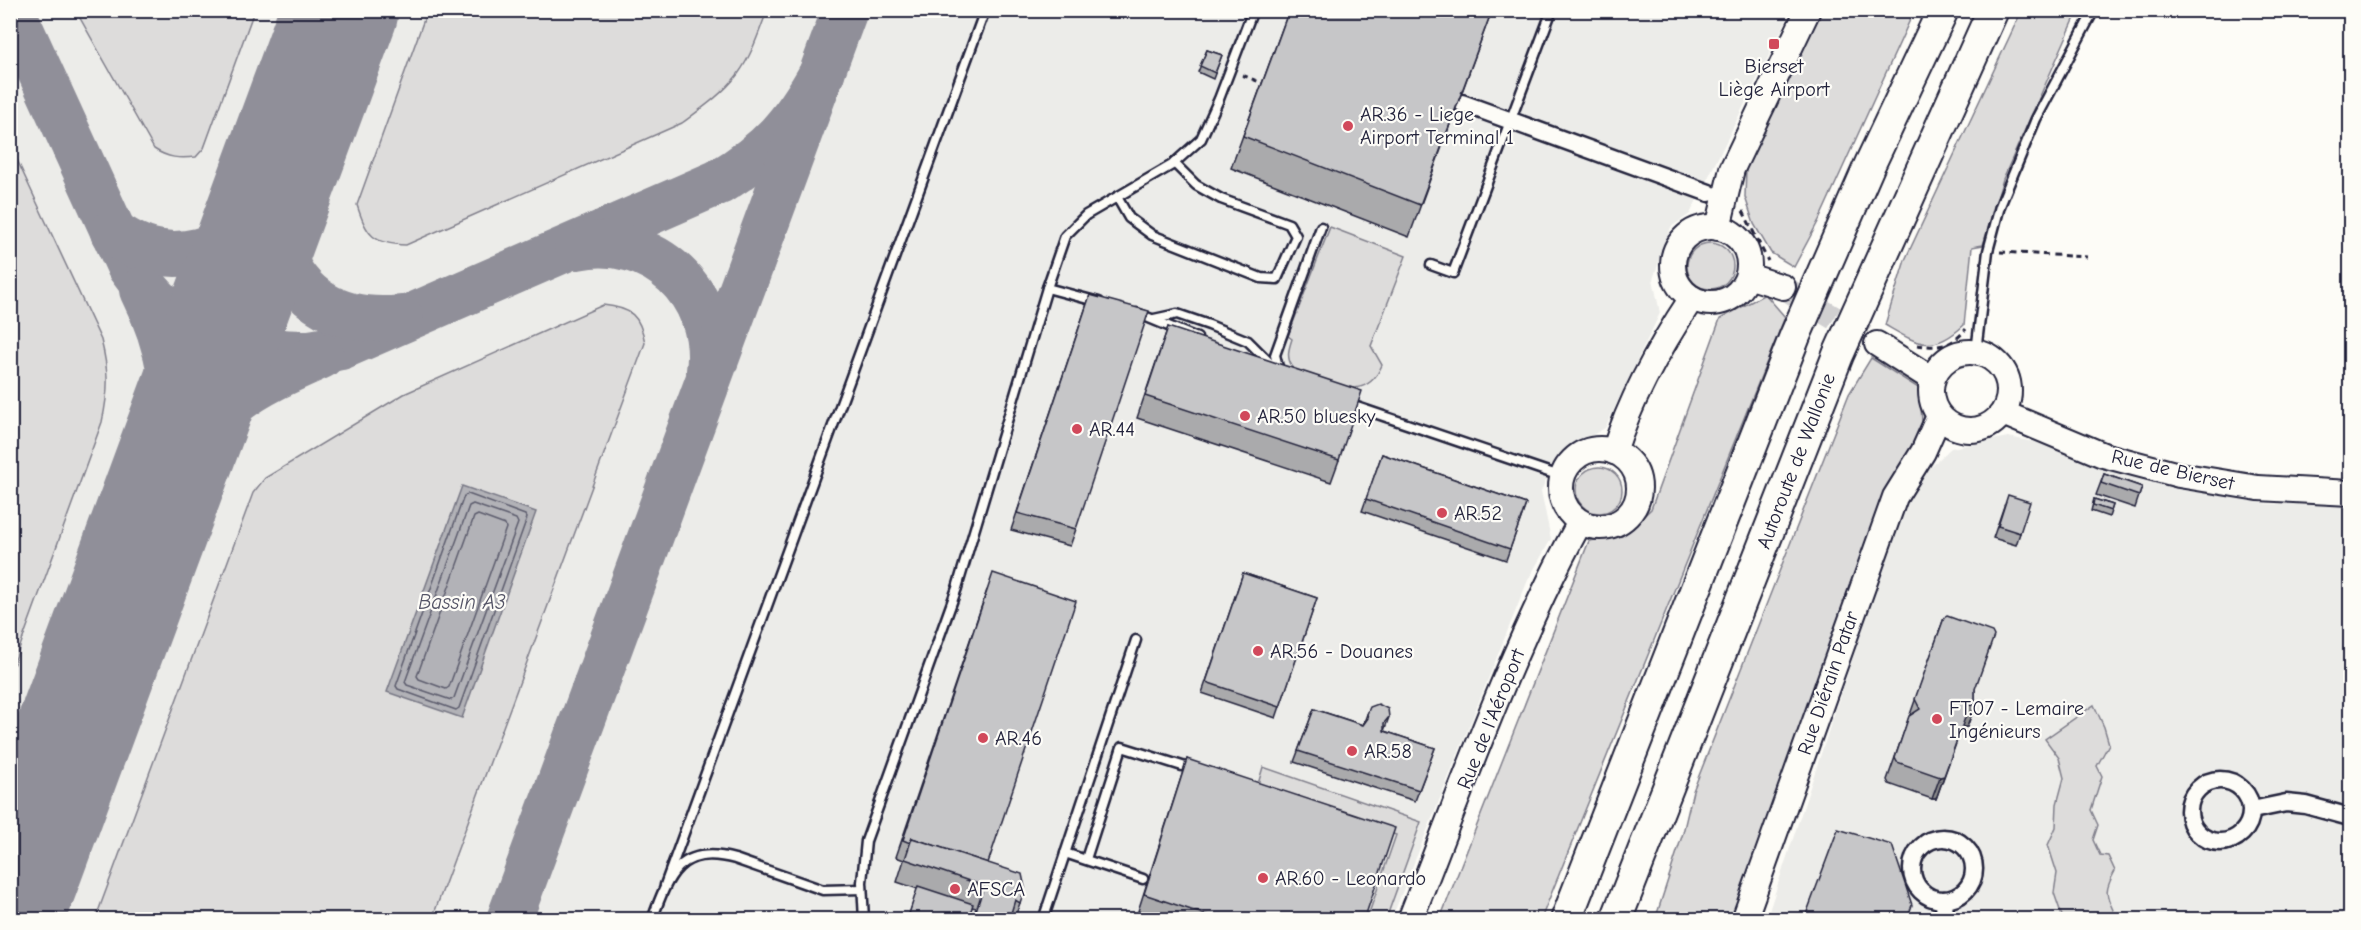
<svg xmlns="http://www.w3.org/2000/svg" width="2361" height="930" font-family="'Comic Neue',sans-serif">
<style>
.built{fill:#ecece9}
.green{fill:#dddcdb;stroke:#807f8b;stroke-width:1.5}
.water{fill:#b2b2b7;stroke:#787885;stroke-width:1.5}
.lines{fill:none;stroke-linecap:round;stroke-linejoin:round}
.shore{stroke:#5c5c6d;stroke-width:1.5}
.taxiway{stroke:#908f99;stroke-width:46}
.runway{stroke:#908f99;stroke-width:117}
.secondary-tunnel{stroke:#d1d0d1;stroke-width:24;stroke-dasharray:24 12;stroke-linecap:butt}
.lane-casing{stroke:#22223b;stroke-width:13}
.street-casing{stroke:#22223b;stroke-width:21}
.secondary-casing{stroke:#22223b;stroke-width:28}
.highway-casing{stroke:#22223b;stroke-width:34}
.path{stroke:#22223b;stroke-width:3;stroke-dasharray:6 4.5;stroke-linecap:butt}
.lane{stroke:#fdfcf7;stroke-width:8}
.street{stroke:#fdfcf7;stroke-width:16}
.secondary{stroke:#fdfcf7;stroke-width:24}
.highway{stroke:#fdfcf7;stroke-width:30}
.wall{fill:#aaaaac;stroke:#22223b;stroke-width:1.5}
.shaded-wall{fill:#8b8b8c;stroke:#22223b;stroke-width:1.5}
.building{fill:#c6c6c8;stroke:#22223b;stroke-width:1.5}
.poi-dot{fill:#d1495b;stroke:#fdfcf7;stroke-width:2}
.labels{text-anchor:middle;dominant-baseline:central;stroke-width:4.5;stroke-linejoin:round;paint-order:stroke}
.poi-label{font-size:20px;fill:#22223b;stroke:#fdfcf7;text-anchor:start}
.street-label{font-size:20px;fill:#22223b;stroke:#fdfcf7}
.water-label{font-size:21px;font-style:italic;fill:#545466;stroke:#fdfcf7}
</style>
<rect width="100%" height="100%" fill="#fdfcf7"/>
<filter id="ink" filterUnits="userSpaceOnUse"><feTurbulence type="fractalNoise" baseFrequency=".0167" numOctaves="2"/><feDisplacementMap in="SourceGraphic" scale="12" xChannelSelector="R" yChannelSelector="G"/><feConvolveMatrix kernelMatrix="1 2 1 2 8 2 1 2 1" color-interpolation-filters="sRGB"/></filter>
<g filter="url(#ink)">
<g class="built">
<path d="M10,11H1791L1690,214L1671,227L1653,279L1660,313L1605,428L1557,455L1541,491L1551,539L1528,580L1391,920L11,919Z"/>
<path d="M2008,437L2040,443L2148,482L2267,504H2350V919L1766,920L1909,488L1951,448Z"/>
</g>
<g class="green">
<path d="M2022,10L2078,11L2003,179L1983,245L1972,247L1964,325C1932,355 1918,344 1885,325L1905,260Z"/>
<path d="M76,11H254L204,148L196,157C179,159 168,158 154,149Z"/>
<path d="M427,11V10L767,11C759,32 752,55 738,74C723,94 701,109 682,123L406,245C373,244 367,236 357,205Z"/>
<path d="M1821,11H1914L1819,220L1794,267L1771,253L1754,224L1745,197L1746,168Z"/>
<path d="M11,147L101,340C109,371 109,390 102,422L11,671Z"/>
<path d="M1330,227L1406,256L1371,346L1382,365C1368,398 1344,388 1317,379C1309,376 1297,374 1292,366C1286,357 1289,348 1292,339L1288,336Z"/>
<circle cx="1710" cy="266" r="23"/>
<path d="M1765,294L1785,317L1541,919H1440L1589,541L1622,536L1651,509L1720,319Z"/>
<path d="M603,305C631,308 640,315 645,343L432,919L95,920L253,493L265,478L404,394Z"/>
<path d="M1871,358L1920,389L1922,422L1735,919L1655,920L1683,833L1693,791L1849,394Z"/>
<circle cx="1599" cy="490" r="23"/>
<path d="M2094,705L2104,727L2109,744L2097,766L2102,776L2091,810L2098,825L2093,840L2100,855L2108,856L2115,871C2102,895 2107,895 2117,919H2063L2054,893L2057,873L2048,845L2056,827L2057,804L2064,778L2059,758L2045,739Z"/>
<path d="M1263,767L1421,822L1386,919H1367L1396,835L1256,791Z"/>
</g>
<path class="water" d="M462,486L536,512L462,718L387,692Z"/>
<g class="lines">
<g class="shore">
<path d="M468,494L525,515L527,518L459,708L456,710L398,689L396,686L464,496Z"/>
<path d="M473,504L516,519L518,523L454,698L451,700L407,685L405,682L469,506Z"/>
<path d="M478,515L505,525L506,528L449,687L446,689L419,679L417,676L474,517Z"/>
</g>
<g class="taxiway">
<path d="M12,10L129,266C141,282 153,299 169,311C206,342 258,353 304,353C317,353 329,349 341,347L719,182C770,151 793,125 822,73"/>
<path d="M271,196C273,213 273,231 279,247C298,303 344,324 401,318"/>
<path d="M113,232C169,274 234,252 271,196"/>
<path d="M577,247C653,231 719,294 709,371"/>
<path d="M142,290C170,345 180,404 172,465"/>
<path d="M146,535C169,487 193,435 235,402C261,382 292,369 321,356"/>
<path d="M509,920L845,10"/>
</g>
<path class="runway" d="M10,905L340,10"/>
<path class="secondary-tunnel" d="M1783,287L1877,344"/>
<g class="lane-casing">
<g id="lane">
<path d="M1117,197L1129,218L1152,235L1261,278L1277,279L1296,236L1289,224L1221,199L1196,185L1174,163"/>
<path d="M1431,265L1453,273L1552,10"/>
<path d="M1047,288L1099,302"/>
<path d="M1137,313L1197,338"/>
<path d="M1154,319L1177,314L1209,325L1248,341L1276,369"/>
<path d="M1976,352L1988,251L2000,206L2036,119L2094,10"/>
<path d="M1279,371L1275,355L1321,227"/>
<path d="M1348,404L1563,477"/>
<path d="M1065,853L1143,879"/>
<path d="M1086,859L1122,747L1195,770"/>
<path d="M665,885L985,10"/>
<path d="M652,920C668,875 680,844 735,859L823,890L862,889"/>
<path d="M864,920L862,882L866,841L957,588L1047,288L1065,236L1086,215L1172,165L1201,139L1219,99L1253,10"/>
<path d="M1043,920L1136,640"/>
</g>
</g>
<g class="street-casing">
<g id="street">
<path d="M1462,103L1709,193"/>
<circle cx="2220" cy="811" r="31"/>
<path d="M2252,810L2286,803L2306,805L2350,817"/>
<circle cx="1943" cy="869" r="31"/>
<path d="M1944,900L1945,920"/>
</g>
</g>
<g class="secondary-casing">
<g id="secondary">
<circle cx="1711" cy="265" r="38"/>
<path d="M1718,228L1732,169L1808,10"/>
<path d="M1748,276L1783,287"/>
<path d="M1877,344L1932,379"/>
<circle cx="1970" cy="391" r="39"/>
<path d="M2003,413L2103,455L2179,475L2258,488L2350,493"/>
<circle cx="1600" cy="488" r="39"/>
<path d="M1614,452C1631,397 1660,346 1692,298"/>
<path d="M1410,920C1463,786 1511,648 1580,522"/>
<path d="M1744,920L1895,497L1923,452L1939,416"/>
</g>
</g>
<g class="highway-casing">
<g id="highway">
<path d="M1566,920L1795,336L1870,164L1943,10"/>
<path d="M1616,920L1838,355L1993,10"/>
</g>
</g>
<g class="path">
<path d="M1242,75L1262,83"/>
<path d="M1743,211L1768,261"/>
<path d="M2000,252L2087,257"/>
<path d="M1917,345C1940,348 1951,347 1966,329"/>
</g>
<use href="#lane" class="lane"/>
<use href="#street" class="street"/>
<use href="#secondary" class="secondary"/>
<use href="#highway" class="highway"/>
</g>
<g class="wall">
<path d="M1289,10H1492L1409,237L1231,168Z"/>
<path d="M1207,50L1222,55L1213,79L1198,72Z"/>
<path d="M1090,295L1076,529L1070,546L1011,530Z"/>
<path d="M1168,327L1339,460L1331,482L1137,418Z"/>
<path d="M1382,454L1526,504L1506,560L1362,511Z"/>
<path d="M2104,474L2142,487L2135,508L2096,495Z"/>
<path d="M2094,499L2113,505L2109,517L2091,511Z"/>
<path d="M2004,506L2020,533L2016,545L1993,538Z"/>
<path d="M1243,573L1317,598L1276,718L1202,693Z"/>
<path d="M987,590L988,863L1020,903L1014,920H972L976,908L972,907L968,920H907L918,889L897,882L904,860L896,857Z"/>
<path d="M1944,618L1975,689V705L1967,727H1962L1936,799H1932L1889,784L1887,780Z"/>
<path d="M1314,709L1363,725L1367,714L1389,717L1384,731L1435,748L1415,801L1294,762Z"/>
<path d="M1187,759L1364,920H1164L1138,911Z"/>
</g>
<g class="shaded-wall">
<path d="M1966,705H1975L1967,727H1958Z"/>
<path d="M1944,776L1936,799H1932L1940,777Z"/>
</g>
<g class="building">
<path d="M1289,10H1492L1420,205L1243,136Z"/>
<path d="M1207,50L1222,55L1215,73L1200,66Z"/>
<path d="M1090,295L1149,311L1076,529L1017,513Z"/>
<path d="M1168,327L1362,391L1339,460L1145,396Z"/>
<path d="M1382,454L1526,504L1510,549L1366,499Z"/>
<path d="M2104,474L2142,487L2139,496L2101,483Z"/>
<path d="M2008,495L2030,502L2020,533L1998,526Z"/>
<path d="M2094,499L2113,505L2111,511L2093,505Z"/>
<path d="M993,573L1076,601L988,863L912,838L910,843L903,840Z"/>
<path d="M1243,573L1317,598L1280,707L1206,682Z"/>
<path d="M1947,616L1992,632L1994,636L1975,689V705H1966V715L1944,776L1940,777L1897,762L1895,758L1909,716L1920,709L1915,699L1944,618Z"/>
<path d="M1378,704L1388,709L1389,717L1384,723V731L1435,748L1419,790L1298,751L1314,709L1363,725L1368,718L1367,714L1370,707Z"/>
<path d="M1187,759L1395,828L1364,920H1221L1144,894Z"/>
<path d="M1838,829L1892,845L1912,905L1907,920H1804Z"/>
<path d="M912,838L1022,874L1025,888L1020,903L1015,900L1009,920H973L984,886L905,859Z"/>
<path d="M918,886L973,904L968,920H927L909,914Z"/>
</g>
</g>
<g class="poi-dot">
<rect x="1768" y="38" width="12" height="12" rx="3"/>
<circle cx="1348" cy="126" r="6"/>
<circle cx="1245" cy="416" r="6"/>
<circle cx="1077" cy="429" r="6"/>
<circle cx="1442" cy="513" r="6"/>
<circle cx="1258" cy="651" r="6"/>
<circle cx="1937" cy="719" r="6"/>
<circle cx="983" cy="738" r="6"/>
<circle cx="1352" cy="751" r="6"/>
<circle cx="1263" cy="878" r="6"/>
<circle cx="955" cy="889" r="6"/>
</g>
<g class="labels">
<g class="poi-label">
<text x="1774" y="66" text-anchor="middle">Bierset<tspan x="1774" dy="23">Liège Airport</tspan></text>
<text x="1360" y="114">AR.36 - Liege<tspan x="1360" dy="23">Airport Terminal 1</tspan></text>
<text x="1257" y="416">AR.50 bluesky</text>
<text x="1089" y="429">AR.44</text>
<text x="1454" y="513">AR.52</text>
<text x="1270" y="651">AR.56 - Douanes</text>
<text x="1949" y="708">FT.07 - Lemaire<tspan x="1949" dy="23">Ingénieurs</tspan></text>
<text x="995" y="738">AR.46</text>
<text x="1364" y="751">AR.58</text>
<text x="1275" y="878">AR.60 - Leonardo</text>
<text x="967" y="889">AFSCA</text>
</g>
<g class="street-label">
<text transform="translate(1796 461) rotate(-69)">Autoroute de Wallonie</text>
<text transform="translate(2173 470) rotate(13)">Rue de Bierset</text>
<text transform="translate(1828 683) rotate(-71)">Rue Diérain Patar</text>
<text transform="translate(1491 719) rotate(-68)">Rue de l'Aéroport</text>
</g>
<g class="water-label">
<text x="462" y="602">Bassin A3</text>
</g>
</g>
<rect width="2361" height="930" fill="none" stroke="#fdfcf7" stroke-width="36"/>
<rect x="18" y="18" width="2325" height="894" fill="none" stroke="#22223b" stroke-width="2" filter="url(#ink)"/>
</svg>
